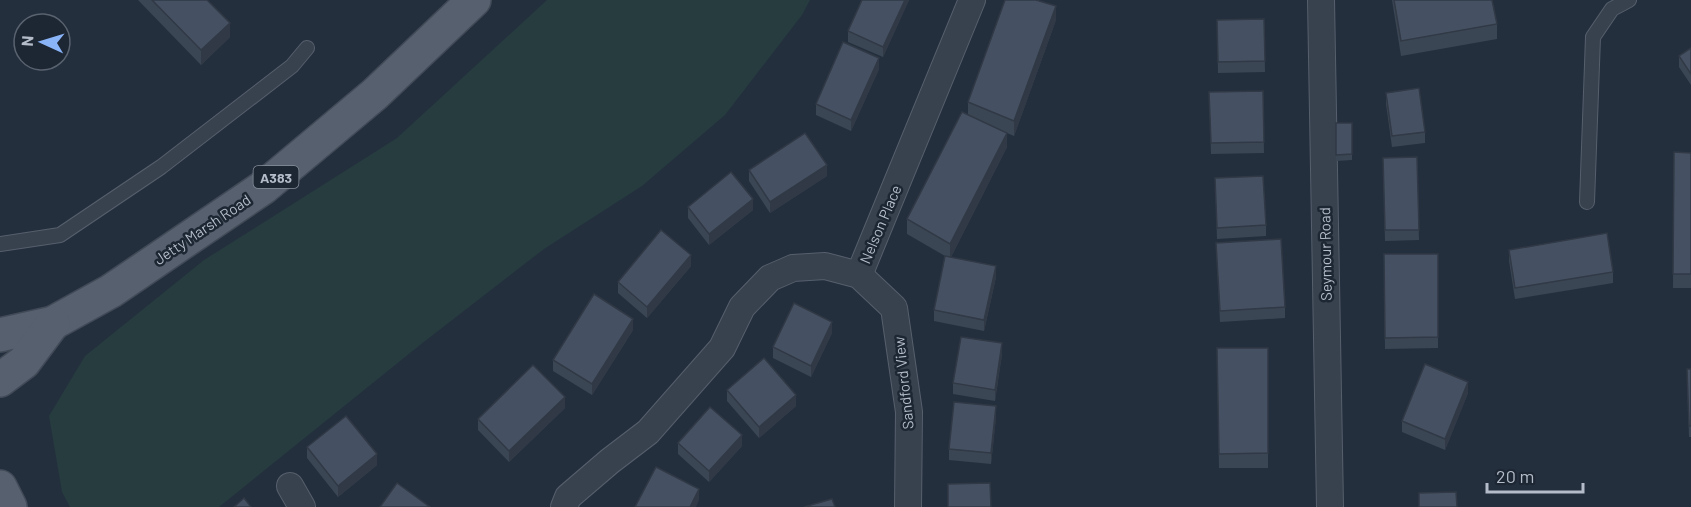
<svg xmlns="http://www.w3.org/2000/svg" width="1691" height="507" font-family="Barlow,sans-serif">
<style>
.green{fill:#263c3f}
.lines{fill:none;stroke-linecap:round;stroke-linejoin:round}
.service-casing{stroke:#565f6c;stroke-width:16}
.minor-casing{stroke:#565f6c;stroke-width:28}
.primary-casing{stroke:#414a57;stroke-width:36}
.service{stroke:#38414e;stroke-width:14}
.minor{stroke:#38414e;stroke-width:26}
.primary{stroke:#56606e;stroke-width:33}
.wall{fill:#3b4654}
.shaded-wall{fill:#303945}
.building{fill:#455162;stroke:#303945;stroke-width:1.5}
.labels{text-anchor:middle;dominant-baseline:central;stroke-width:5;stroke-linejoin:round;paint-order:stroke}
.shield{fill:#1d2633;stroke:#878f9c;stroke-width:1.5}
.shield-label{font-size:14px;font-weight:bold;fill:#b4bcc9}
.street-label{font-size:15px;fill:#b4bcc9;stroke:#1d2633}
</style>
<rect width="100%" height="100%" fill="#242f3e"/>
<path class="green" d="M547,0H810L802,15L725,115L642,186L544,249L420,345L219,507H70L62,492L49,416L85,356L204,260L397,138Z"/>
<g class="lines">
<g class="service-casing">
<g id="service">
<path d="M1587,202L1593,37L1612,9L1629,0"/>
<path d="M0,244L60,235L161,167L292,66L307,48"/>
</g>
</g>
<g class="minor-casing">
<g id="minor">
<path d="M1321,0L1330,507"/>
<path d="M859,275L972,0"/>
<path d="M290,486L302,507"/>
<path d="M564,507L568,497L610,461L648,432L722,348L742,307L770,278L793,268L825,266L859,275L894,308L909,412L908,507"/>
</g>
</g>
<g class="primary-casing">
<g id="primary">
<path d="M0,335L53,323L111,291L264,187L375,94L474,0"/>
<path d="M0,380L24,362L53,323"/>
<path d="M0,487L10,507"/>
</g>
</g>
<use href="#service" class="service"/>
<use href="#minor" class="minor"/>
<use href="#primary" class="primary"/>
</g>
<g class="wall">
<path d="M138,0H207L230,37L201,65Z"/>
<path d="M862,0H909L883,57L848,42V31Z"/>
<path d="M1392,0H1492L1497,24V39L1401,56Z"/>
<path d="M1264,19L1265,72L1218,73L1217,20Z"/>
<path d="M1056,20L1014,136L1007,133V147L951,257L996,277L984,331L934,321V310L945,256L907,234V219L968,115V102Z"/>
<path d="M1691,48V85L1679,67V56Z"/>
<path d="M879,69L851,131L816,115V104Z"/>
<path d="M1263,91L1264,153L1211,154L1209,92Z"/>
<path d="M1386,93L1425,132V143L1392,147L1386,104Z"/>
<path d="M1336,123H1352V160L1336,161Z"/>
<path d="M1674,152L1691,153V288H1673Z"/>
<path d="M1417,157L1419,240L1385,241L1383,158Z"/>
<path d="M749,170L827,176L770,213L749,181Z"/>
<path d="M1215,178L1266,225V236L1217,239Z"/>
<path d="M688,207L753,210L709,245L688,218Z"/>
<path d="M1216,243L1285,307V318L1220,322Z"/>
<path d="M1509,250L1613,272V283L1515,299L1509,261Z"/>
<path d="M1384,254H1438V348L1385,349Z"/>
<path d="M691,266L647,318L618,293V282Z"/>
<path d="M633,330L592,395L553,371V360Z"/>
<path d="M832,333L811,377L773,358V347Z"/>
<path d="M1217,348H1268V468H1219Z"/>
<path d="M1002,354L995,401L953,394V383Z"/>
<path d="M1691,369V437H1689L1687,380Z"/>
<path d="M727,390L796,406L759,438L727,401Z"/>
<path d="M1468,393L1445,450L1402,432V421Z"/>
<path d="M565,408L509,462L478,430V419Z"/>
<path d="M996,417L991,464L949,460V449Z"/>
<path d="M678,443L742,446L709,482L678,454Z"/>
<path d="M307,447L377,465L338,497L307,458Z"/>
</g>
<g class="shaded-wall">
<path d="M905,0H909L883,57V47Z"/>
<path d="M1056,6V20L1014,136V121Z"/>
<path d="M230,23V37L201,65V50Z"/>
<path d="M879,58V69L851,131V120Z"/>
<path d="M1007,133V147L950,259V244Z"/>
<path d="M827,165V176L770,213V202Z"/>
<path d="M753,199V210L709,245V234Z"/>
<path d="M691,255V266L647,318V307Z"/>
<path d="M996,266V277L984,331V320Z"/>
<path d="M633,319V330L592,395V384Z"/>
<path d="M832,322V333L811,377V366Z"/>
<path d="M1002,343V354L995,401V390Z"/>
<path d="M1468,382V393L1445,450V439Z"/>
<path d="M796,395V406L759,438V427Z"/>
<path d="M565,397V408L509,462V451Z"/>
<path d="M996,406V417L991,464V453Z"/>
<path d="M742,435V446L709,482V471Z"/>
<path d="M377,454V465L338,497V486Z"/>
<path d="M699,489V500L696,507H690Z"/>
</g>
<g class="building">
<path d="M152,0H207L230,23L201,50Z"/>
<path d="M862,0H905L883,47L848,31Z"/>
<path d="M1005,0H1036L1056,6L1014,121L968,102Z"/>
<path d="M1394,0H1492L1497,24L1401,41Z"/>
<path d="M1264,19L1265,61L1218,62L1217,20Z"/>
<path d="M843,42L879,58L851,120L816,104Z"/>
<path d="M1691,48V74L1679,56Z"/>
<path d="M1419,88L1425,132L1392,136L1386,93Z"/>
<path d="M1263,91L1264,142L1211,143L1209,92Z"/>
<path d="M962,112L1007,133L950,244L907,219Z"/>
<path d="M1336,123H1352V154L1336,155Z"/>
<path d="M805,133L827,165L770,202L749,170Z"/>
<path d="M1674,152L1691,153V274H1673Z"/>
<path d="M1417,157L1419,230H1385L1383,158Z"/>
<path d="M731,172L753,199L709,234L688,207Z"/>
<path d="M1263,176L1266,225L1217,228L1215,178Z"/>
<path d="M661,230L691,255L647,307L618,282Z"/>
<path d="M1607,233L1613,272L1515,288L1509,250Z"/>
<path d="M1281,239L1285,307L1220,311L1216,243Z"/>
<path d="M1384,254H1438V337L1385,338Z"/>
<path d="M945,256L996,266L984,320L934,310Z"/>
<path d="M594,294L633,319L592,384L553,360Z"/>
<path d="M794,303L832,322L811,366L773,347Z"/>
<path d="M961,337L1002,343L995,390L953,383Z"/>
<path d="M1217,348H1268V453L1219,454Z"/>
<path d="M764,358L796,395L759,427L727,390Z"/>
<path d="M1425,364L1468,382L1445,439L1402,421Z"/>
<path d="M533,365L565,397L509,451L478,419Z"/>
<path d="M1687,369H1691V426H1689Z"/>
<path d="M954,402L996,406L991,453L949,449Z"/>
<path d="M710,407L742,435L709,471L678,443Z"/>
<path d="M346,416L377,454L338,486L307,447Z"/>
<path d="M656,467L699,489L690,507H635Z"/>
<path d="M397,483L430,507H380Z"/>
<path d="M990,483L991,507H948V484Z"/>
<path d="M1456,492L1457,507H1419V493Z"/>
<path d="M244,498L251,507H234Z"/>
<path d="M832,499L835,507H804Z"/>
</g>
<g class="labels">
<rect class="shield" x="253.5" y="166" width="45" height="22" rx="4.5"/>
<g class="shield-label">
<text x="276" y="177">A383</text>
</g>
<g class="street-label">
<text transform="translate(880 224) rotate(-67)">Nelson Place</text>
<text transform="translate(202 229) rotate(-34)">Jetty Marsh Road</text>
<text transform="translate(1325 254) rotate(-91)">Seymour Road</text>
<text transform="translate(903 383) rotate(-96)">Sandford View</text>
</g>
</g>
<g transform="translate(42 42) rotate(274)"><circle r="28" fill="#1d2633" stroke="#59626f" stroke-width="1.5"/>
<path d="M0-4.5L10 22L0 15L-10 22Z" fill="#8ab4f8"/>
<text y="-9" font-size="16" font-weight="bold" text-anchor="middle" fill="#b4bcc9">N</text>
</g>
<path d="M1487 483v9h96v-9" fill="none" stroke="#b4bcc9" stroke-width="3"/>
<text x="1496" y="483" font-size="18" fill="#b4bcc9" stroke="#1d2633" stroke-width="4.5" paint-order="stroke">20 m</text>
</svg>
